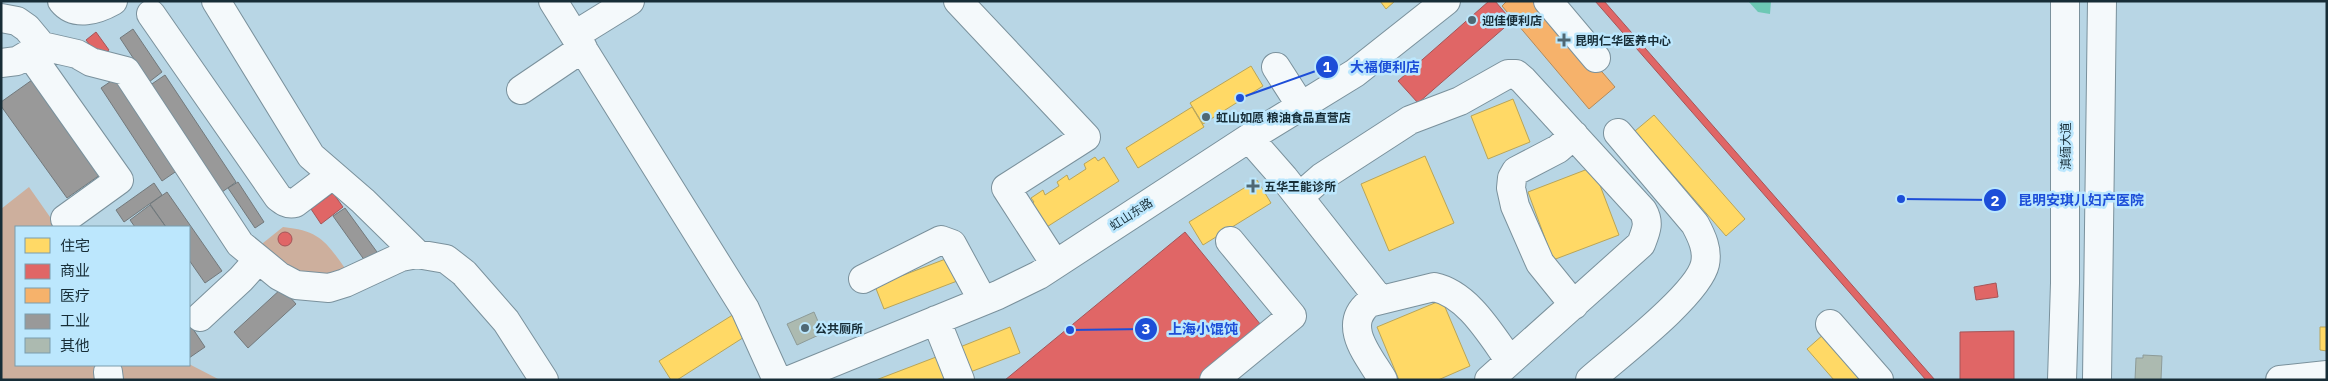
<svg xmlns="http://www.w3.org/2000/svg" width="2328" height="381" font-family="'IBM Plex Sans','Noto Sans SC',sans-serif">
  <rect width="100%" height="100%" fill="#b8d6e5"/>
  <path fill="#cdaf9d" d="M29 187 57 227H16V365L189 364 220 380H1V209Z
    M283 227C321 231 326 242 347 271L311 282 258 247Z"/>
  <path fill="#6dc8b4" d="M1748 1H1771L1770 14 1758 12Z"/>
  <path fill="#ffd966" stroke="#b9a558" d="M1380 1H1395L1386 9Z
    M1251 66 1263 86 1203 124 1190 103Z
    M1513 99 1530 142 1488 159 1471 116Z
    M1192 107 1204 127 1138 168 1126 148Z
    M1654 115 1745 219 1726 236 1635 131Z
    M1425 156 1454 223 1389 251 1361 184Z
    M1095 157 1098 161 1104 157 1119 181 1042 230 1027 207 1034 202 1031 198 1043 190 1045 195 1059 186 1057 182 1067 175 1069 180 1086 169 1084 164Z
    M1593 167 1619 235 1553 260 1528 192Z
    M1257 180 1271 203 1203 245 1189 222Z
    M956 255 965 278 884 309 875 286Z
    M1442 300 1470 366 1438 380H1399L1377 327Z
    M739 311 752 332 677 380H671L659 361Z
    M1010 327 1020 353 965 374 955 349Z
    M2320 327H2327V351L2320 350Z
    M1824 334 1868 380H1834L1807 349Z
    M944 354 950 380H876Z"/>
  <path fill="#e06666" stroke="#a45558" d="M1489 1H1495L1512 21 1418 103 1398 81Z
    M1595 1H1604L1935 380H1926Z
    M96 32 109 50 99 57 86 40Z
    M333 193 343 207 321 224 311 209Z
    M278 239a7 7 0 1 1 14 0a7 7 0 1 1-14 0Z
    M1185 232 1265 330 1205 380H1005Z
    M1996 283 1998 297 1976 300 1974 287Z
    M2014 331V380H1960V332Z"/>
  <path fill="#f6b26b" stroke="#b38a5b" d="M1507 1H1541L1615 87 1589 109 1502 6Z"/>
  <path fill="#999" stroke="#72797c" d="M133 29 162 72 149 82 120 38Z
    M120 75 181 168 162 181 101 88Z
    M165 75 236 182 218 195 146 88Z
    M32 80 100 175 67 198 1 106V102Z
    M238 182 264 222 255 228 228 188Z
    M154 183 162 195 124 222 116 210Z
    M167 192 222 271 205 283 189 260V227H166L150 204Z
    M150 205 166 227H135L130 220Z
    M345 208 377 252 365 261 333 216Z
    M282 288 296 304 248 348 234 332Z
    M189 323 205 347 189 358Z"/>
  <path fill="#acbab0" stroke="#8d9b98" d="M814 312 823 333 797 345 787 324Z
    M2143 355 2162 356 2161 380H2135L2136 358H2143Z"/>
  <g fill="none" stroke-linecap="round" stroke-linejoin="round">
    <defs>
      <path id="minor" d="M62 1C75 17 97 10 113 1
        M216 1 311 156 363 201 417 254
        M553 1 745 309 777 380
        M958 1 1086 137 1006 188 1055 264
        M1548 1 1596 58
        M151 14 278 197C283 201 288 205 295 203L332 175
        M1 18 17 21 27 28 42 46 77 54 91 62 126 71 240 244 279 276 296 285 329 288 345 283 401 257 417 254 446 259 464 273 506 321 544 380
        M575 35 630 1
        M30 54 119 180 65 219
        M1 63 17 61 42 46
        M1276 67 1301 106
        M521 90 583 48
        M1249 138 1284 178 1380 300
        M1299 197 1322 177 1410 120 1460 101 1508 74H1516L1523 80 1643 211C1650 223 1646 231 1641 244L1489 380
        M863 279 941 240 952 244 983 301
        M1574 305 1540 263 1515 206 1511 188 1512 178 1516 171 1558 149 1574 135
        M200 317 241 279 258 260
        M936 320 960 380
        M1830 324 1879 380
        M108 372 109 380
        M790 380 998 295 1039 275 1249 138 1355 73 1446 1
        M1214 380 1292 316 1230 241
        M1383 380C1369 356 1341 326 1369 303L1434 287C1468 294 1491 335 1510 361
        M1590 380C1616 357 1698 295 1705 264 1708 250 1702 237 1695 224L1618 133
        M2280 380 2327 375"/>
      <path id="major" d="M2062 380 2065 283V1
        M2097 380 2102 1"/>
    </defs>
    <use href="#minor" stroke="#7a919c" stroke-width="30"/>
    <use href="#major" stroke="#7a919c" stroke-width="30"/>
    <use href="#minor" stroke="#f4f9fb" stroke-width="28"/>
    <use href="#major" stroke="#f4f9fb" stroke-width="28"/>
  </g>
  <g fill="#4f6874" stroke="#bce7fd" stroke-width="2">
    <circle cx="1472" cy="20" r="5"/>
    <path d="M1561.5 32.5h5v5h5v5h-5v5h-5v-5h-5v-5h5z"/>
    <circle cx="1206" cy="117" r="5"/>
    <path d="M1250.5 178.5h5v5h5v5h-5v5h-5v-5h-5v-5h5z"/>
    <circle cx="805" cy="328" r="5"/>
  </g>
  <g text-anchor="middle" dominant-baseline="central" stroke-width="5" stroke-linejoin="round" paint-order="stroke">
    <g font-size="12" font-weight="bold" fill="#172d37" stroke="#bce7fd" text-anchor="start">
      <text x="1482" y="20">迎佳便利店</text>
      <text x="1575" y="40">昆明仁华医养中心</text>
      <text x="1216" y="117">虹山如愿 粮油食品直营店</text>
      <text x="1264" y="186">五华王能诊所</text>
      <text x="815" y="328">公共厕所</text>
    </g>
    <g font-size="12" fill="#172d37" stroke="#bce7fd">
      <text transform="translate(2065 146) rotate(-90)">滇缅大道</text>
      <text transform="translate(1131 214) rotate(-33)">虹山东路</text>
    </g>
  </g>
  <path fill="none" stroke="#1d4ed8" stroke-width="2" d="M1240 98L1327 67M1901 199L1995 200M1070 330L1146 329"/>
  <g fill="#1d4ed8" stroke="#bce7fd" stroke-width="2">
    <circle cx="1240" cy="98" r="5"/>
    <circle cx="1901" cy="199" r="5"/>
    <circle cx="1070" cy="330" r="5"/>
    <circle cx="1327" cy="67" r="12"/>
    <circle cx="1995" cy="200" r="12"/>
    <circle cx="1146" cy="329" r="12"/>
  </g>
  <g font-size="15" text-anchor="middle" font-weight="bold" fill="#fff">
    <text x="1327" y="72">1</text>
    <text x="1995" y="206">2</text>
    <text x="1146" y="334">3</text>
  </g>
  <g font-size="14" text-anchor="middle" font-weight="bold" fill="#1d4ed8" stroke="#bce7fd" stroke-width="5" stroke-linejoin="round" paint-order="stroke">
    <text x="1385" y="72">大福便利店</text>
    <text x="2081" y="205">昆明安琪儿妇产医院</text>
    <text x="1203" y="334">上海小馄饨</text>
  </g>
  <rect width="2328" height="381" fill="none" stroke="#172d37" stroke-width="5"/>
  <rect x="15" y="226" width="175" height="140" fill="#bce7fd" stroke="#7a9dae"/>
  <rect x="25" y="238" width="25" height="15" fill="#ffd966" stroke="#7a9dae"/>
  <text x="60" y="251" font-size="15" fill="#172d37">住宅</text>
  <rect x="25" y="264" width="25" height="15" fill="#e06666" stroke="#7a9dae"/>
  <text x="60" y="276" font-size="15" fill="#172d37">商业</text>
  <rect x="25" y="288" width="25" height="15" fill="#f6b26b" stroke="#7a9dae"/>
  <text x="60" y="301" font-size="15" fill="#172d37">医疗</text>
  <rect x="25" y="314" width="25" height="15" fill="#999999" stroke="#7a9dae"/>
  <text x="60" y="326" font-size="15" fill="#172d37">工业</text>
  <rect x="25" y="338" width="25" height="15" fill="#acbab0" stroke="#7a9dae"/>
  <text x="60" y="351" font-size="15" fill="#172d37">其他</text>
</svg>
